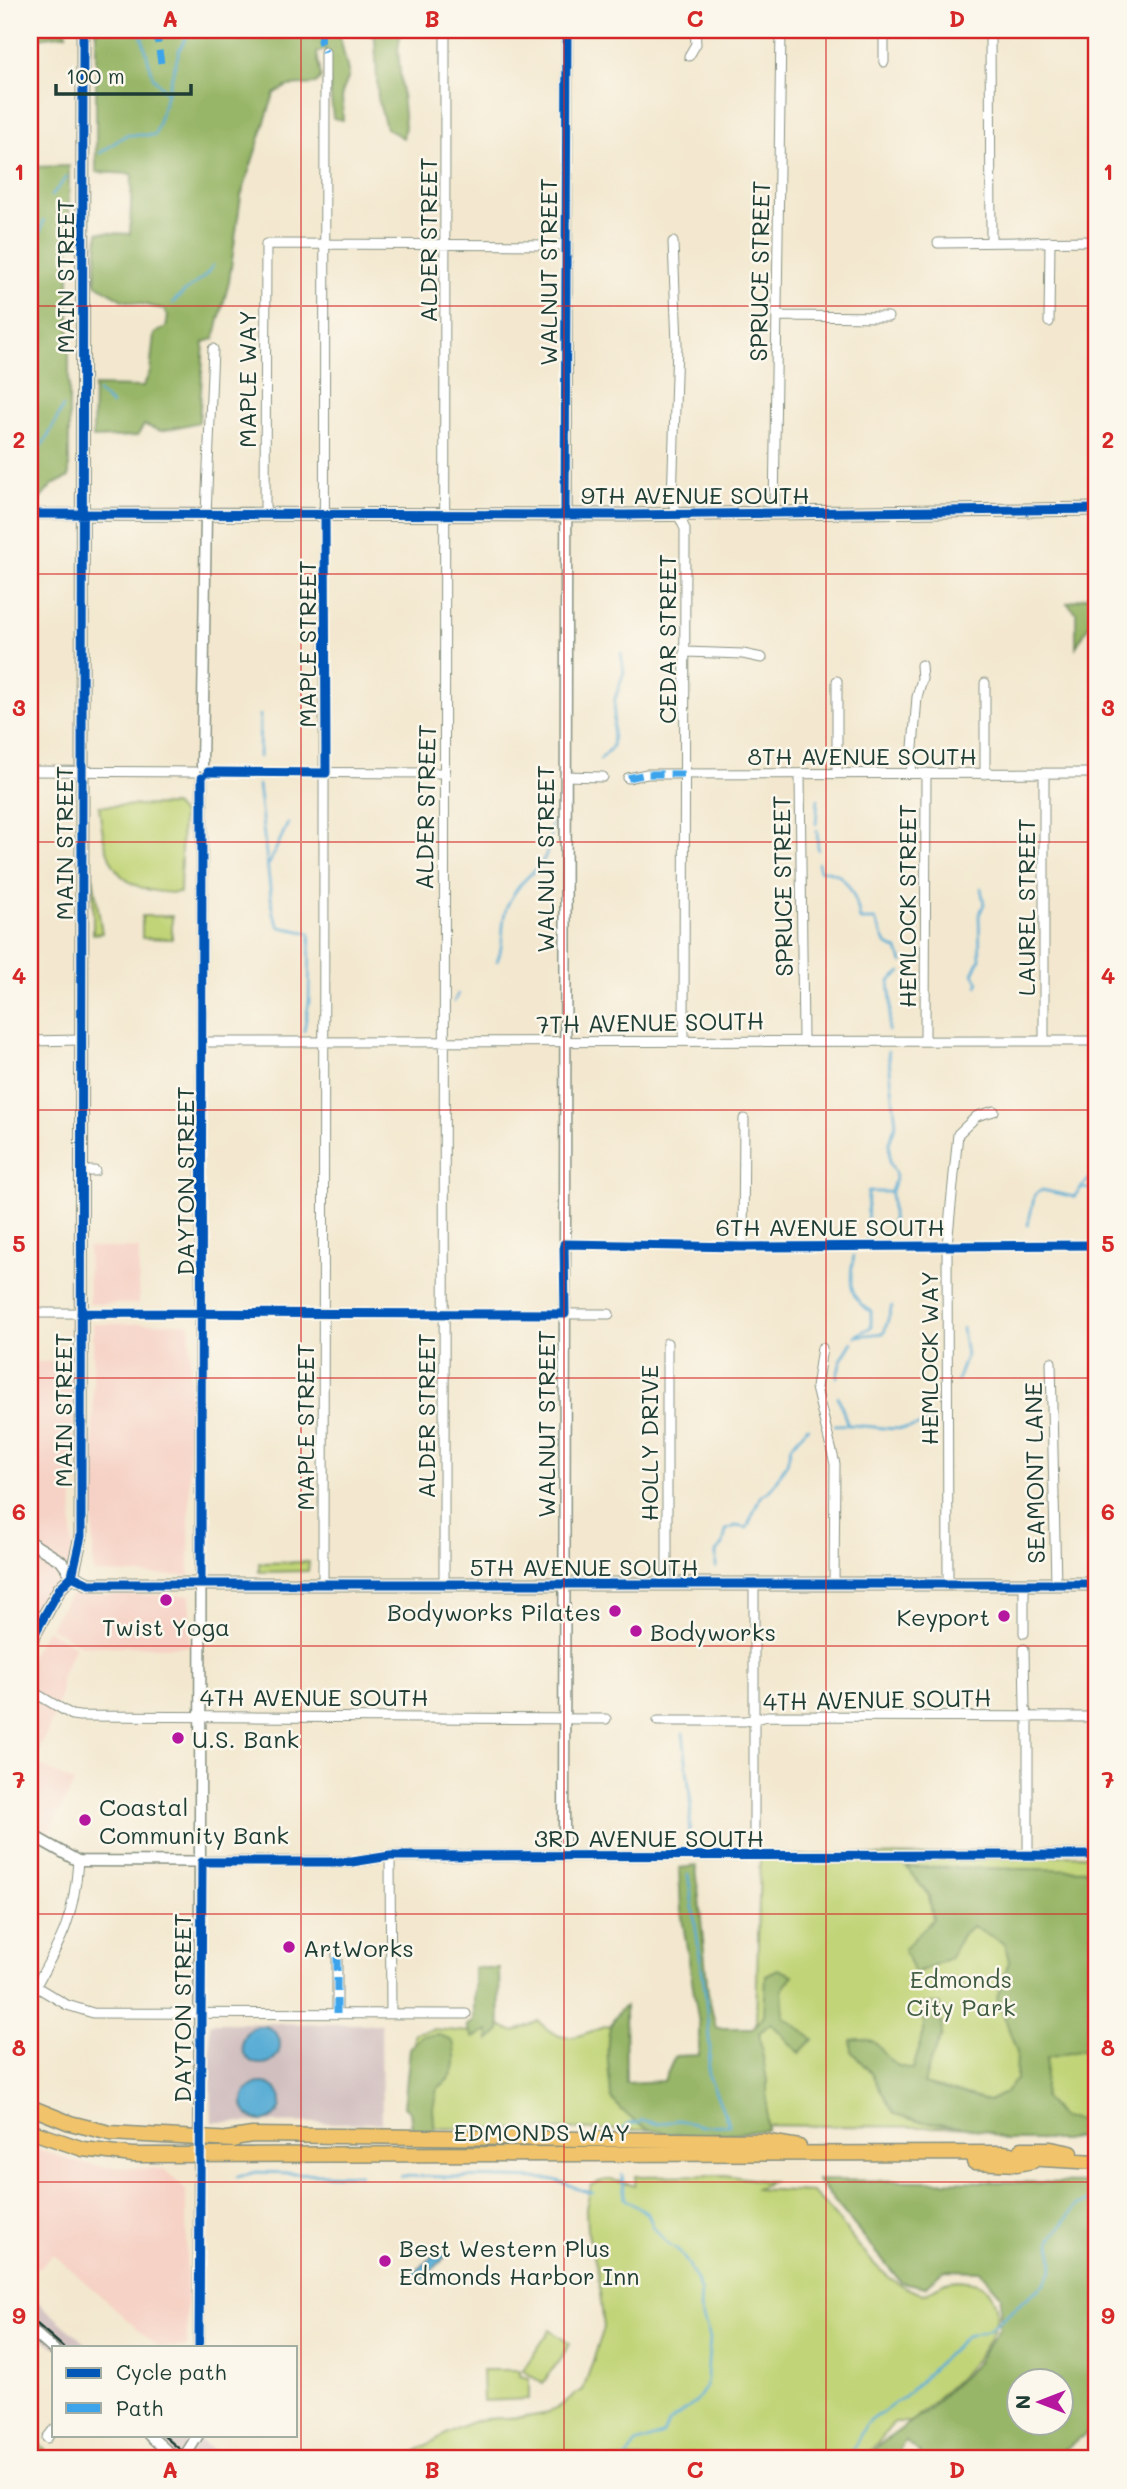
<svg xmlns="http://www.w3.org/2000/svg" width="1127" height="2489" font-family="Mali,sans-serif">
  <rect width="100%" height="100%" fill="#fbf7ec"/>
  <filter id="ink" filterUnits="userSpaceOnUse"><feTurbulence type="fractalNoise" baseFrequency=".0143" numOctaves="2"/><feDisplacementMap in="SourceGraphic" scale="14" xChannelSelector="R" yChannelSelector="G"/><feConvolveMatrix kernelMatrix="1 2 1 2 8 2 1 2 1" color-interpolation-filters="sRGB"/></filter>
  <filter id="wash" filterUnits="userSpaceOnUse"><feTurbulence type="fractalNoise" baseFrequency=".00686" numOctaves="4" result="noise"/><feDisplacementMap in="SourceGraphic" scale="28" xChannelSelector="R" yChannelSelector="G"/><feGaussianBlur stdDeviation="1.57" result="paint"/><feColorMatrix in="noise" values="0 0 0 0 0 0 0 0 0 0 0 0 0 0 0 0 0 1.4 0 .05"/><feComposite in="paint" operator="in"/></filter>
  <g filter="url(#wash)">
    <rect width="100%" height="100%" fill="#f3e8cf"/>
    <path fill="#f6d1c5" d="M88 1248H139V1304H89Z
      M190 1323 189 1576 93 1573V1324Z
      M74 1361 72 1562 30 1634V1362Z
      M70 1595H190V1647L82 1646 50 1627Z
      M47 1629 75 1646 61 1678V1693L54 1716 34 1762 74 1783 48 1835 30 1825V1656Z
      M30 2146 73 2161 105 2167 164 2169 186 2190 187 2347H158L53 2254 39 2269 30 2261Z"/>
    <path fill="#d1bfbf" d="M210 2023 381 2024 382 2123 212 2122Z
      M30 2295 89 2347H54L30 2328Z
      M140 2435H193L225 2459H165Z"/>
    <path fill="#c1d477" stroke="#708856" stroke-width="2" d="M174 805 182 814 180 893C115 893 105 863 99 806Z
      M93 877 102 933 93 934Z
      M142 916H172V939L142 938Z
      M309 1562 308 1571 259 1572V1563Z
      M1097 1855V2129L738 2125 756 2026 760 1856Z
      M538 2021C565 2048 576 2035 608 2026L619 2035 620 2089 740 2131 413 2128 414 2033 434 2029 471 2032 494 2024 515 2032Z
      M725 2175 771 2182 754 2189 812 2192C852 2226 869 2280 923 2294 931 2291 939 2284 947 2282 957 2278 981 2281 988 2290 1024 2334 939 2393 911 2422H894L865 2459H403C424 2447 460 2423 484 2419 504 2417 523 2419 543 2414 565 2408 567 2397 583 2390L604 2328 597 2268 587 2230 586 2208 591 2186C607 2175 619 2182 635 2186L636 2176Z
      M550 2330 570 2344 543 2384 523 2370Z
      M482 2370H520V2376L529 2378V2399L483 2401Z
      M30 2440 31 2444 35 2440 45 2449 40 2456 43 2459H30Z"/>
    <path fill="#98b668" stroke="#5c7a4e" stroke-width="2" fill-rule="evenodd" d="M30 30H66L67 34 31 39 30 53Z
      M96 30H349L339 32 349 76 342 93 343 120 333 118 326 48 317 53 321 78 316 84 288 86 274 94 241 196 229 282 214 339 204 342 199 422 161 431 144 425 137 436 93 438 94 386 143 387 150 372 154 334 166 327 168 316 164 309 122 300 95 283 98 232 130 234 132 174 96 172Z
      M364 30H401L398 50 405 126 403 138 386 128 378 99 375 38Z
      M69 166V477L52 485 37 503H30V167Z
      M1097 593V622H1091L1076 647V612L1067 603Z
      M696 1866 708 1993 716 2028H753L764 2015 766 1975 778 1969 793 1975 782 1990 784 2017 813 2039 799 2053 771 2023 759 2033 767 2081V2130C733 2133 669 2142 640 2125 628 2118 620 2108 611 2098 610 2068 598 2026 625 2006L626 2083 664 2081 675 2056 699 2055V2024L681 1911 679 1868Z
      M906 1867 1097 1870V2047L1047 2058 1044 2098 1061 2117 1097 2122V2135L1062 2140H1005L987 2131 917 2121 894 2114 871 2073 852 2052 851 2040C882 2034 877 2053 897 2065 901 2067 909 2068 913 2069L924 2032 923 2004H941L942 2036 931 2059 924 2084 989 2101 1005 2093 1016 2079 1017 2052 997 1997 1009 1962 1005 1944 973 1926 962 1935 950 1958 914 1974 904 1949 933 1919 929 1896Z
      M474 1968H499L500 2031 489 2040 488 2031 473 2038 467 2026 474 2021Z
      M439 2034 453 2042C458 2065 456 2075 437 2089L433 2108 435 2135 387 2137 380 2127 412 2129 410 2112 404 2107 410 2048 422 2036Z
      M817 2180 1097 2183V2426L1050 2459H919L921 2453 905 2441 894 2459H869L879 2445 925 2412 974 2366 999 2329 1001 2295 980 2271 943 2270 925 2287 901 2282ZM1018 2380H1060V2422H1018Z"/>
    <path fill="#5aadd5" stroke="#3c7584" stroke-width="2" d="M242 2045a19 19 0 1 1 38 0a19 19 0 1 1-38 0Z
      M243 2102a19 19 0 1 1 38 0a19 19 0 1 1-38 0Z
      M439 2249 444 2252 445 2257 420 2282 410 2273 417 2271Z"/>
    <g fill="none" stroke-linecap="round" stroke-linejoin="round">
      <path stroke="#5aadd5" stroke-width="2.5" d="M140 30 153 77 167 93
        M100 153 126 135H155L180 48 191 30
        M51 196 67 177
        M30 266 44 220
        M173 303C185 287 204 283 213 265
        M98 392 112 405
        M30 458 46 440 63 407
        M259 757 260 715
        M845 759 852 749
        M600 760 612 747 615 699 624 672 621 653
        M258 785 273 914 280 927 310 933 309 1001 304 1031
        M816 824 818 799
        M817 830 818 850
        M818 863 820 871C845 868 857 897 860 920H875L887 945 898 950 902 962
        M269 864 288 823
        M497 961C506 944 499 920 509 902 530 862 550 877 551 822
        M977 986 979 982 973 974 980 959 979 915 984 904 981 888
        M454 1002 458 994
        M888 1031 891 1002 889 982 901 972
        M888 1051 896 1124 889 1143 890 1163 896 1175 891 1192 893 1233
        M1082 1187 1091 1177 1094 1152 1097 1151
        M1028 1225 1035 1194 1042 1190 1074 1197 1081 1188 1097 1190
        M867 1239 868 1192H891
        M854 1256C849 1278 848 1300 871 1311V1327L855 1336
        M856 1336 884 1333 892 1306
        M837 1377 841 1360 852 1342
        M957 1381 966 1356 962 1328
        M838 1396 847 1423
        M835 1425C872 1422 898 1439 935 1419
        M716 1567V1552L723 1545 726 1530 736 1526 747 1528 760 1497 771 1489 787 1463 791 1446 808 1427
        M683 1733 691 1804 689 1835
        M623 2130 628 2124 639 2123 642 2120 659 2124 678 2120 702 2126 729 2125 708 2074 710 2050 705 1991 688 1874
        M622 2175 625 2199 648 2214 654 2228 666 2242 678 2250 689 2265 701 2292 700 2309 710 2338 706 2387 695 2403 668 2423 663 2434 636 2444 625 2459
        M401 2176 549 2179C566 2181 577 2191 593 2193
        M237 2177 256 2172 360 2175
        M848 2459 866 2424 905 2396 966 2336 988 2330 1044 2284 1053 2268 1051 2240 1077 2205 1097 2199"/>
    </g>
  </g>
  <g filter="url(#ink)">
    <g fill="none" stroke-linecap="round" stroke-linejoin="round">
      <defs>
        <path id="minor" d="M990 30 991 241
          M689 56 696 44 695 30
          M884 62V30
          M1097 121V126
          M673 242 677 344 672 501 685 529 684 1040
          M938 243 1097 241
          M778 316 888 317
          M1049 322 1050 241
          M774 513 781 30
          M206 514 213 349
          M265 514 266 244 566 245
          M686 652 743 654 762 658
          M837 681V774
          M985 683V774
          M30 771 195 772
          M208 772 445 773
          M911 773 917 697 922 679 921 665
          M800 774 803 1039
          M1044 774V1041
          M565 776 603 777
          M628 778 647 774 1097 773
          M925 1040 926 773
          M30 1041 80 1040
          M204 1042 1097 1041
          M82 1171H95
          M564 1244 743 1247 1097 1245
          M743 1247 744 1119
          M30 1313 609 1314
          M822 1348 816 1388 835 1464 834 1585
          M1051 1362 1056 1584
          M323 1584 325 52
          M948 1584 947 1245 958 1134 977 1116 994 1111
          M444 1585 445 30
          M667 1585V1343
          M754 1585V1855
          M1024 1585V1633
          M1024 1649 1025 1708 1028 1717V1855
          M30 1690 72 1715 79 1716 606 1719
          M658 1721H745L768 1716 1097 1717
          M390 1856 391 2014
          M30 1983 67 2005 93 2013 466 2014
          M30 1996C59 1944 74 1923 78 1861
          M337 2013V1952
          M47 2438 54 2429"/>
        <path id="tertiary" d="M30 514H84
          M202 766 206 514
          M30 1542 61 1561 72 1576
          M30 1834 78 1861 352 1862 390 1856 1097 1855
          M564 1856 567 30
          M30 2329 54 2350
          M199 2347 202 778
          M149 2435 176 2459
          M183 2459 198 2435"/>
        <path id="secondary" d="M84 514 625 515 1097 509
          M72 1576 89 1584H1097
          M30 1642 60 1588 72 1576 81 1536 83 30"/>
        <path id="primary" d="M30 2107 70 2123 110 2133 234 2140
          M30 2131 83 2149 133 2155 1003 2153 1042 2159 1097 2162
          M227 2139 252 2135 763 2141 799 2147
          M1022 2149H1051L1071 2153
          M974 2162 1017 2164 1033 2161"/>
      </defs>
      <use href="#minor" stroke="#899282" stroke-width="11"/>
      <use href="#tertiary" stroke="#899282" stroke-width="13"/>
      <use href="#secondary" stroke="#899282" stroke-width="15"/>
      <use href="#primary" stroke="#899282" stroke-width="17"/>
      <use href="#minor" stroke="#fff" stroke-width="9"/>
      <use href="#tertiary" stroke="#fff" stroke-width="10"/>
      <use href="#secondary" stroke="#f9e7c3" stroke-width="12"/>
      <use href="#primary" stroke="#f1c36a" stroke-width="14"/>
      <path stroke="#1f3d34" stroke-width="2.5" d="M30 2318 63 2347
        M163 2435 191 2459"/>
      <path stroke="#3da4eb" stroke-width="7" stroke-dasharray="14 7" stroke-linecap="butt" d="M156 30 161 63
        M322 30 320 41 325 52
        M628 778 647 774H685
        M337 2013V1952"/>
      <defs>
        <path id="cycleway" d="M30 514 625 515 1097 509
          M565 515 567 30
          M208 772 326 773 325 515
          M81 1313 565 1314 564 1244 743 1247 1097 1245
          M72 1576 89 1584H1097
          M201 1584 202 778
          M30 1642 60 1588 72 1576 81 1536 83 30
          M199 2347 202 1862H352L390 1856 1097 1855"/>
      </defs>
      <use href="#cycleway" stroke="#fbf7ec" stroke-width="13"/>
      <use href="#cycleway" stroke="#0057b8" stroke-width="9"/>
    </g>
  </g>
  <path fill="none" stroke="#d62828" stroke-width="2" stroke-opacity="0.55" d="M301 30V2459M564 30V2459M826 30V2459M30 306H1097M30 574H1097M30 842H1097M30 1110H1097M30 1378H1097M30 1646H1097M30 1914H1097M30 2182H1097"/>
  <g fill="#b5179e" stroke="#fbf7ec" stroke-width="2.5">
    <circle cx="166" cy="1600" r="7"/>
    <circle cx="615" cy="1611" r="7"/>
    <circle cx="1004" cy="1616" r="7"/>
    <circle cx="636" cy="1631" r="7"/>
    <circle cx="178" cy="1738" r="7"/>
    <circle cx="85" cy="1820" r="7"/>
    <circle cx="289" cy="1947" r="7"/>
    <circle cx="385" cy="2261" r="7"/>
  </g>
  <g text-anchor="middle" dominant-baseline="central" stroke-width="5" stroke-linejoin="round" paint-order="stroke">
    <g font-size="24" fill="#1f3d34" stroke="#fbf7ec">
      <text transform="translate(427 240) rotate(-90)">ALDER STREET</text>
      <text transform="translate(759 271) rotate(-89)">SPRUCE STREET</text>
      <text transform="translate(547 272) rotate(-90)">WALNUT STREET</text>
      <text transform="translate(64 276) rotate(-90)">MAIN STREET</text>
      <text transform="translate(246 379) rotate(-90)">MAPLE WAY</text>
      <text x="695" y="494">9TH AVENUE SOUTH</text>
      <text transform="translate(666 639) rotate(-90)">CEDAR STREET</text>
      <text transform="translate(306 644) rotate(-90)">MAPLE STREET</text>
      <text x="862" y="755">8TH AVENUE SOUTH</text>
      <text transform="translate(425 807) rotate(-89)">ALDER STREET</text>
      <text transform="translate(63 843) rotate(-90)">MAIN STREET</text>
      <text transform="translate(544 859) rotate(-90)">WALNUT STREET</text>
      <text transform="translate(782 886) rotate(-91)">SPRUCE STREET</text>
      <text transform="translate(906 906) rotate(-90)">HEMLOCK STREET</text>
      <text transform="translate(1025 907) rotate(-90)">LAUREL STREET</text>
      <text transform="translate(650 1022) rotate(-1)">7TH AVENUE SOUTH</text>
      <text transform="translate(184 1181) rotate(-90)">DAYTON STREET</text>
      <text x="830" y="1226">6TH AVENUE SOUTH</text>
      <text transform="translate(928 1358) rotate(-90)">HEMLOCK WAY</text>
      <text transform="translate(62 1410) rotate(-90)">MAIN STREET</text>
      <text transform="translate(425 1416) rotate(-90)">ALDER STREET</text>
      <text transform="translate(545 1424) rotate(-90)">WALNUT STREET</text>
      <text transform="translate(304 1427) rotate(-90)">MAPLE STREET</text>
      <text transform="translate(648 1443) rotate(-90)">HOLLY DRIVE</text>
      <text transform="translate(1034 1473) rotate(-91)">SEAMONT LANE</text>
      <text x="584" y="1566">5TH AVENUE SOUTH</text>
      <text x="314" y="1696">4TH AVENUE SOUTH</text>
      <text transform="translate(877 1699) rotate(-1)">4TH AVENUE SOUTH</text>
      <text x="649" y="1837">3RD AVENUE SOUTH</text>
      <text transform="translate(181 2008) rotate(-90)">DAYTON STREET</text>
      <text x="542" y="2131">EDMONDS WAY</text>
    </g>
    <g font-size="24" fill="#1f3d34" stroke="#fbf7ec" text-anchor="start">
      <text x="601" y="1611" text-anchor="end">Bodyworks Pilates</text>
      <text x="990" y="1616" text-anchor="end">Keyport</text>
      <text x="166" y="1626" text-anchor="middle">Twist Yoga</text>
      <text x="650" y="1631">Bodyworks</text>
      <text x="192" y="1738">U.S. Bank</text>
      <text x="99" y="1806">Coastal<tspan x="99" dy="28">Community Bank</tspan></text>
      <text x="303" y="1947">ArtWorks</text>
      <text x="399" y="2247">Best Western Plus<tspan x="399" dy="28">Edmonds Harbor Inn</tspan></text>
    </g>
    <g font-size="24" fill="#3f5b41" stroke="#fbf7ec">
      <text x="961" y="1978">Edmonds<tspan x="961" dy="28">City Park</tspan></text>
    </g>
  </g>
  <rect width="1127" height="2489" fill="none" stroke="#fbf7ec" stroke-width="77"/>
  <rect x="52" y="2346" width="245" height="91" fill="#fbf7ec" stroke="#a3ada2" stroke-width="2"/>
  <rect x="66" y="2368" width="35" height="10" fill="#0057b8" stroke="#a3ada2" stroke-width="2"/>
  <text x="116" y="2380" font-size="21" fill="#1f3d34">Cycle path</text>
  <rect x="66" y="2403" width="35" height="10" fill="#3da4eb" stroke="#a3ada2" stroke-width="2"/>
  <text x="116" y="2416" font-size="21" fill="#1f3d34">Path</text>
  <g transform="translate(1040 2402) rotate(270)"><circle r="33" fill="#fbf7ec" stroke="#a3ada2" stroke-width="2"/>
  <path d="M0-5L12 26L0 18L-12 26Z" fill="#b5179e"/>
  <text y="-10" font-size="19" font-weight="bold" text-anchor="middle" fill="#1f3d34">N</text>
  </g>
  <path d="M56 84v10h135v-10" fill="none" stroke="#1f3d34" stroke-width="3.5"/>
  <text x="66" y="84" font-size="21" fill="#1f3d34" stroke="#fbf7ec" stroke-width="5" paint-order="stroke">100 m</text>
  <rect x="38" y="38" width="1050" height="2412" fill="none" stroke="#d62828" stroke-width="2.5"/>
  <g font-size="23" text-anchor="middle" font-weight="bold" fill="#d62828">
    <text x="170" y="27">A</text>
    <text x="432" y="27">B</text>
    <text x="695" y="27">C</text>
    <text x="957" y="27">D</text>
    <text x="19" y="180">1</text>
    <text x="1108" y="180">1</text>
    <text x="19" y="448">2</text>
    <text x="1108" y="448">2</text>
    <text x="19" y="716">3</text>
    <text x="1108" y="716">3</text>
    <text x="19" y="984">4</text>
    <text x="1108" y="984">4</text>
    <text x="19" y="1252">5</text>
    <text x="1108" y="1252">5</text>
    <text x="19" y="1520">6</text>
    <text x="1108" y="1520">6</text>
    <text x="19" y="1788">7</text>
    <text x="1108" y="1788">7</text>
    <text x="19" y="2056">8</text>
    <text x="1108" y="2056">8</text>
    <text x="19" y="2324">9</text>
    <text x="1108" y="2324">9</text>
    <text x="170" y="2478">A</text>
    <text x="432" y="2478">B</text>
    <text x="695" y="2478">C</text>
    <text x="957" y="2478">D</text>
  </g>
</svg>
